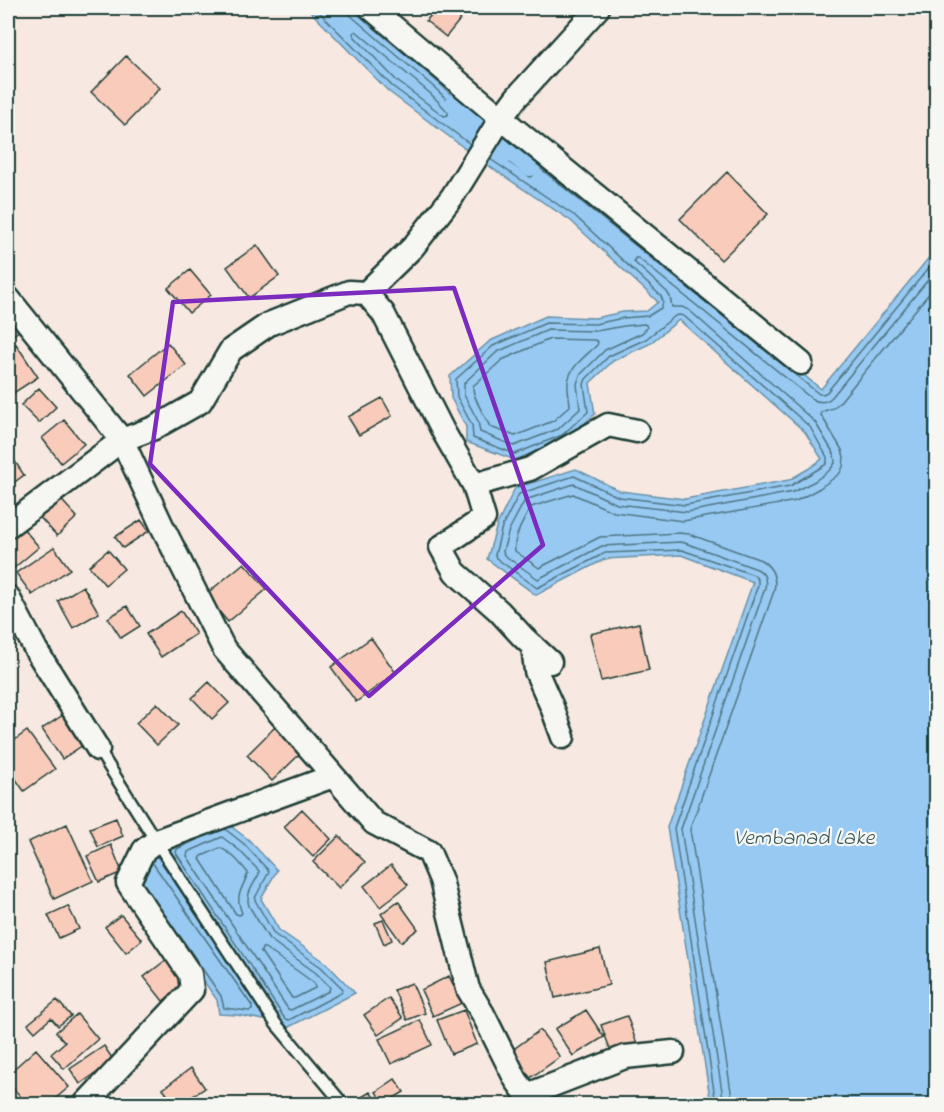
<svg xmlns="http://www.w3.org/2000/svg" width="944" height="1112" font-family="'Indie Flower',sans-serif">
  <rect width="100%" height="100%" fill="#f7e9e2"/>
  <filter id="ink" filterUnits="userSpaceOnUse"><feTurbulence type="fractalNoise" baseFrequency=".0167" numOctaves="2"/><feDisplacementMap in="SourceGraphic" scale="12" xChannelSelector="R" yChannelSelector="G"/><feConvolveMatrix kernelMatrix="1 2 1 2 8 2 1 2 1" color-interpolation-filters="sRGB"/></filter>
  <g filter="url(#ink)">
    <path fill="#97c9f3" stroke="#6791a7" stroke-width="1.5" d="M307 8H350L440 84 504 147 513 139 821 389 936 249V1104H711L667 827 753 582 681 555 605 559 536 595 487 559 497 525 515 488 576 469 620 491 685 499 789 480 808 469 822 459 805 432 679 320 649 344 613 361 590 383 595 414 565 441 539 450 515 460 466 442V427L451 398 450 376 490 341 546 316 595 318 623 312 647 311 658 302 571 221 483 162 388 91Z
      M224 821 249 840 277 870 261 899 279 930 325 962 355 993 285 1029 166 847Z
      M154 852 269 1021 237 1015 219 1014 217 1000 136 885Z"/>
    <g fill="none" stroke-linecap="round" stroke-linejoin="round">
      <path stroke="#4f7580" stroke-width="1.5" d="M315 8 392 86 470 144
        M347 8 349 14 436 89 478 130
        M356 31 431 94 448 112V115L444 116 397 81 354 36 353 33Z
        M497 149 500 152 505 153 512 148H515L819 394H823L827 392 936 259
        M513 158H516L533 172V176L530 177 510 163V160Z
        M490 159 575 216 661 296 663 302 661 308 648 316 623 318 595 324 546 323 493 346 456 379 457 397 472 425 473 438 515 454 562 435 588 412 584 384 586 379 609 356 646 339 675 316 679 315 684 316 810 427 827 457V462L825 465 790 486 685 505 619 497 574 476 519 494 502 527 495 555 496 558 537 588 605 553 682 550 754 575 758 580V585L674 828 716 1104
        M644 324 646 325 647 328 642 333 605 350 580 375 577 384 580 409 558 429 514 446 480 432 478 421 464 395V383L497 352 548 330 596 331 624 326Z
        M550 339 595 340 598 342 597 345C587 355 569 367 568 383 567 391 570 399 570 406L553 421 515 436 490 427C485 416 472 397 473 386L502 360Z
        M222 837 239 850 259 871V874C254 884 245 894 249 906L269 939 316 973 330 987 329 991 291 1010 288 1009 187 856 188 852Z
        M200 838 177 849 176 853 285 1019 289 1020 341 993 343 989 321 967 274 934 255 900 256 896 269 872 268 870 244 844 225 829
        M220 848C231 852 240 863 248 873 243 889 234 894 242 913L240 915 236 914 200 859 202 856Z
        M152 862 252 1006V1010L249 1011 224 1008 221 996 180 936
        M262 948H265L310 980 315 984V988L295 998H292L261 952Z
        M724 1104 681 829 765 588C767 579 765 573 757 569L685 543 680 542 602 546 538 579 504 555 503 551 509 530 525 500 574 484 617 504 687 512 793 492 815 481 830 470 835 463 834 454 815 422 689 310 682 307H672L670 297 667 292 634 262 635 258H638L812 399C819 403 826 403 832 397L936 270
        M733 1104 690 829 774 591C777 577 772 567 761 560L689 534 679 533 600 537 539 568 515 551C513 537 524 520 531 507L573 494 614 512 683 521 796 501 820 488 834 478 840 473 843 467 844 457 842 450 821 415V412L833 408 839 403 936 285"/>
      <path stroke="#97c9f3" stroke-width="22" d="M456 104 530 165"/>
    </g>
    <path fill="#f9cbbb" stroke="#1f3d34" stroke-width="1.5" d="M437 8H463L467 11 446 37 426 21Z
      M126 56 160 88 125 125 91 92Z
      M727 172 768 214 721 260 680 219Z
      M257 245 279 276 249 298 227 267Z
      M190 270 211 295 189 313 168 288Z
      M8 312 24 327 8 339Z
      M168 343 186 365 147 396 130 374Z
      M16 344 38 377 12 394 8 387V349Z
      M39 388 56 407 39 423 21 405Z
      M382 398 392 416 359 435 348 417Z
      M64 420 84 444 61 463 42 438Z
      M8 451 24 475 8 487Z
      M54 492 77 517 57 536 34 511Z
      M141 520 149 531 123 548 115 537Z
      M22 527 39 547 14 568 8 560V538Z
      M54 547 70 569 32 595 16 573Z
      M108 550 124 569 105 585 89 566Z
      M244 563 267 589 228 622 205 595Z
      M83 586 99 613 73 628 58 601Z
      M127 606 140 626 121 638 108 618Z
      M181 611 196 634 161 657 146 634Z
      M639 623 649 670 601 681 590 634Z
      M371 638 396 673 356 702 331 667Z
      M209 682 229 703 212 719 192 698Z
      M157 703 178 725 157 745 136 723Z
      M66 713 86 743 62 759 42 729Z
      M275 727 301 753 272 781 247 755Z
      M27 731 55 769 24 791 8 768V745Z
      M302 809 331 839 313 857 284 827Z
      M116 818 123 836 98 847 90 828Z
      M67 824 93 881 54 899 28 842Z
      M339 836 365 862 339 888 313 862Z
      M111 845 122 872 99 882 87 856Z
      M391 865 408 885 380 907 364 886Z
      M398 901 418 929 401 942 381 914Z
      M68 906 79 929 59 938 48 915Z
      M121 915 142 940 126 953 105 927Z
      M383 920 392 940 384 944 375 923Z
      M600 949 609 985 555 998 547 962Z
      M166 960 185 984 163 1001 144 977Z
      M449 976 462 1003 433 1016 421 990Z
      M412 983 425 1013 407 1020 394 990Z
      M389 998 403 1018 378 1035 364 1015Z
      M57 1000 71 1016 58 1026 51 1018 35 1032 28 1024Z
      M464 1010 477 1044 451 1054 437 1020Z
      M586 1010 604 1037 573 1056 555 1029Z
      M77 1014 98 1039 64 1069 51 1054 65 1042 56 1032Z
      M627 1016 637 1044 612 1054 601 1025Z
      M420 1020 432 1045 391 1064 379 1039Z
      M540 1030 560 1057 530 1078 511 1051Z
      M104 1046 114 1061 80 1084 70 1069Z
      M36 1049 69 1087 49 1104H27L8 1082V1074Z
      M191 1068 205 1088 181 1104H174L163 1089Z
      M395 1079 404 1092 384 1104 376 1092Z
      M370 1092 379 1104H350Z"/>
    <g fill="none" stroke-linecap="round" stroke-linejoin="round">
      <defs>
        <path id="lane" d="M98 749 156 841 276 1024 343 1104"/>
        <path id="street" d="M371 8 501 118 801 363
          M366 293 413 247 452 197 501 118 516 98 598 8
          M8 298 122 440 163 528 224 649 374 823 429 852 441 880 468 989 483 1014 516 1080 527 1095 625 1057 673 1052
          M474 485 530 469 608 425 637 431
          M8 526 122 440 154 428 200 402 231 350 269 324 349 292 366 293 383 313 443 431 474 485 484 518 441 547 455 572 499 611 523 637 550 662
          M8 597 36 650 98 749
          M533 646 536 671 552 707 563 737
          M85 1104 192 990 190 974 128 883 144 850 156 841 333 776"/>
      </defs>
      <use href="#lane" stroke="#1f3d34" stroke-width="15"/>
      <use href="#street" stroke="#1f3d34" stroke-width="27"/>
      <use href="#lane" stroke="#f6f6f2" stroke-width="10"/>
      <use href="#street" stroke="#f6f6f2" stroke-width="22"/>
    </g>
  </g>
  <path fill="none" stroke="#7b2cbf" stroke-width="4.5" stroke-linejoin="round" d="M454 288 543 545 369 696 150 464 173 302Z"/>
  <g text-anchor="middle" dominant-baseline="central" stroke-width="4.5" stroke-linejoin="round" paint-order="stroke">
    <g font-size="22" font-style="italic" fill="#37595a" stroke="#f6f6f2">
      <text x="804" y="839">Vembanad Lake</text>
    </g>
  </g>
  <rect width="944" height="1112" fill="none" stroke="#f6f6f2" stroke-width="30"/>
  <rect x="15" y="15" width="914" height="1082" fill="none" stroke="#1f3d34" stroke-width="2" filter="url(#ink)"/>
</svg>
